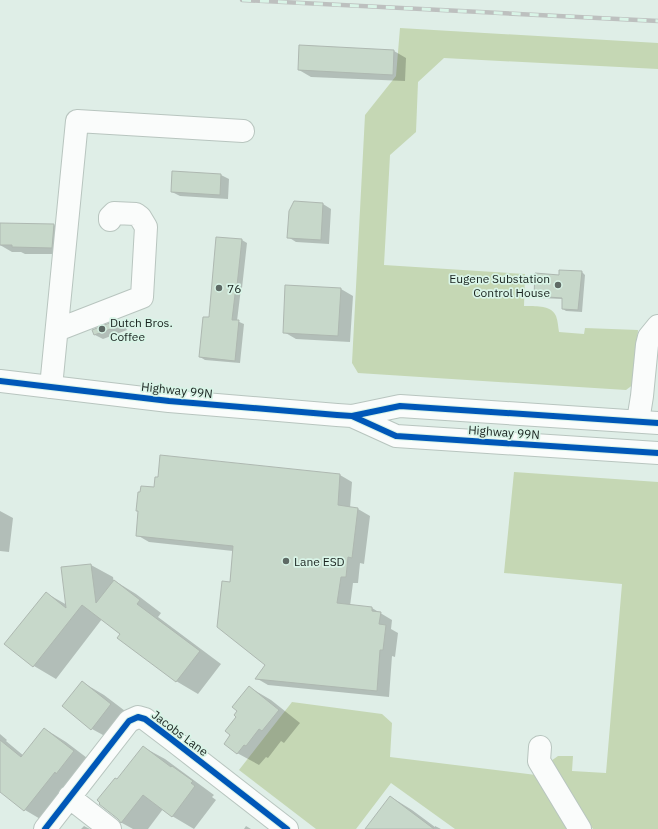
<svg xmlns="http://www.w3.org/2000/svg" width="658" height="829" font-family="'IBM Plex Sans',sans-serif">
  <rect width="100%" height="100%" fill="#dfeee7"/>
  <path fill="#c5d7b4" d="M400 28 658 43V69L444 58 418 82 416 132 390 155 384 265 525 274 524 306C534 306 552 305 556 316 558 321 558 327 559 332L584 334 585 328 638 330 634 384 626 390 358 373 352 363 365 115 396 76Z
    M514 472 658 482V829H593L563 786 551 761 558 756H573L572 771 606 773 622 584 504 573Z
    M292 702 382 714 392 723 390 757 536 775 567 829H455L391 783 356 829H316L239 770Z"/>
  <path fill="#0003" d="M300 46 394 51 406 58 405 81 311 77 299 70Z
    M221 175 229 179 228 199 180 196 172 192Z
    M295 202 323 204 331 209 329 244 296 242 288 237Z
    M0 224 54 225 66 232 64 254H25L21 252H12L0 245Z
    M217 238 242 240 247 243 242 288H241L237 321 244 324 240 363 205 360 200 357 210 319Z
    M582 272 585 275 582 312 566 311 563 309V299L539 298 535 296 560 276Z
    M286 286 341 289 353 296 350 342 296 339 284 332Z
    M117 321 125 326 127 330 103 339 95 335Z
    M340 475 352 482 350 508 358 509 370 516 364 564 360 563 358 583H353L350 606 372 608 392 620 391 629 398 633 395 657 392 656 389 697 268 685 256 678 266 665 230 583 233 551 149 542 137 535 139 512 137 511 155 488Z
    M0 511 13 518 9 552 0 551Z
    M91 565 113 577 114 583 115 581 136 594 161 613 158 617 221 664 198 694 176 681 102 619 56 679 34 666 5 644 46 593 67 605 63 568Z
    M82 682 104 695 133 717 114 741 92 729 63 706Z
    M249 687 271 700 300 723 284 743 281 741 268 758 266 757 259 765 237 753 232 735 237 717Z
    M45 729 66 742 95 764 47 823 25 810 0 790V734L7 740 6 741 24 756Z
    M143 747 165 759 214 795 212 797 216 800 194 829 172 816 163 809 148 829H133L122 823 118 818V780Z
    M391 797 412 810 435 827V826L441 829H367Z
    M84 826 90 829H81Z
    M246 826 251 829H244Z"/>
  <path fill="#c7d8ca" stroke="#aeb8b1" d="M299 45 394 50 393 75 298 70Z
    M172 171 221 174 220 195 171 192Z
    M294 201 323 203 321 240 287 238 289 211Z
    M0 223 54 224 52 248 12 247V245H0Z
    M216 237 242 239 237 286H236L232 320H239L235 361 199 357 203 317H209Z
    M559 270 582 271 578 310 562 309V298L534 296 535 273 559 275Z
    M285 285 341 288 338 336 283 333Z
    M117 320 119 326 94 335 92 330Z
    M160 455 340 474 338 505 358 508 352 558 348 557 346 577H341L337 603 372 607V611L381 612 379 624 386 625 383 650H380L377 691 255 679 265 665 217 627 222 581 230 582 233 546 136 536 138 511H136L138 492H140L141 486 154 487 155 477H158Z
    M91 564 96 603 114 580 140 600 137 604 200 651 176 682 117 638 120 634 82 605 33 667 4 644 46 592 66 608 61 567Z
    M82 681 111 704 91 730 62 706Z
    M249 686 279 710 262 731 259 729 246 746 244 745 237 754 224 744 230 735 225 731 236 717 234 715 237 711 232 707Z
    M44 728 74 751 56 774 55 772 24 811 0 792V740L21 757Z
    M143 746 171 767 172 766 193 781 191 783 195 786 172 817 143 795 121 823 118 819 99 804 100 803 97 800 115 778 117 779Z
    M390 796 434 829H365Z"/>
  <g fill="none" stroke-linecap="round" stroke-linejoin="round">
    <defs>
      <path id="minor" d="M57 330 142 297 146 227 140 217 136 214 114 213 110 217V220
        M51 387 77 121 243 131
        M638 421 642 396 647 345 649 337 658 326
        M540 747 539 761 580 829
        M69 797 110 829
        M45 829 129 721 138 717 145 719 170 738 287 829"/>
      <path id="major" d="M0 381 169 401 337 415 352 416 400 406 658 423
        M352 416 396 436 658 453"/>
    </defs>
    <use href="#minor" stroke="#b8c5bf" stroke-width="24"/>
    <use href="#major" stroke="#b8c5bf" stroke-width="24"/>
    <use href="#minor" stroke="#fafcfb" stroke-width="22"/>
    <use href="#major" stroke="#fafcfb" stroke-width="22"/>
    <defs>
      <path id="rail" d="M242 0 658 21"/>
    </defs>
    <use href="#rail" stroke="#bdc0bf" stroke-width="4.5"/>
    <use href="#rail" stroke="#d9f4e7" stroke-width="3" stroke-dasharray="9" stroke-linecap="butt"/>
    <defs>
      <path id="cycleway" d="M0 381 169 401 337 415 352 416 400 406 658 423
        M352 416 396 436 658 453
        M45 829 129 721 138 717 145 719 170 738 287 829"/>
    </defs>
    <use href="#cycleway" stroke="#d9f4e7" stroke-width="8"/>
    <use href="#cycleway" stroke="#0057b8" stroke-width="6"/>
  </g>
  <g fill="#5e6a65" stroke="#d9f4e7" stroke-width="1.5">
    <circle cx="558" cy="285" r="4"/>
    <circle cx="219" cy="288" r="4"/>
    <circle cx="102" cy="329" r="4"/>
    <circle cx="286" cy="561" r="4"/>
  </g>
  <g text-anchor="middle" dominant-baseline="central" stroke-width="3.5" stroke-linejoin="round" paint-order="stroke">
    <g font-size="12" fill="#19231f" stroke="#d9f4e7" text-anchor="start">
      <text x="550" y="278" text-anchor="end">Eugene Substation<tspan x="550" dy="14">Control House</tspan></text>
      <text x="227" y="288">76</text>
      <text x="110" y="322">Dutch Bros.<tspan x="110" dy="14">Coffee</tspan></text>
      <text x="294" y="561">Lane ESD</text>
    </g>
    <g font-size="12" fill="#19231f" stroke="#d9f4e7">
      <text transform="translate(177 390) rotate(6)">Highway 99N</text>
      <text transform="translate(504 432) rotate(4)">Highway 99N</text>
      <text transform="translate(180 733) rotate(37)">Jacobs Lane</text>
    </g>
  </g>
</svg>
